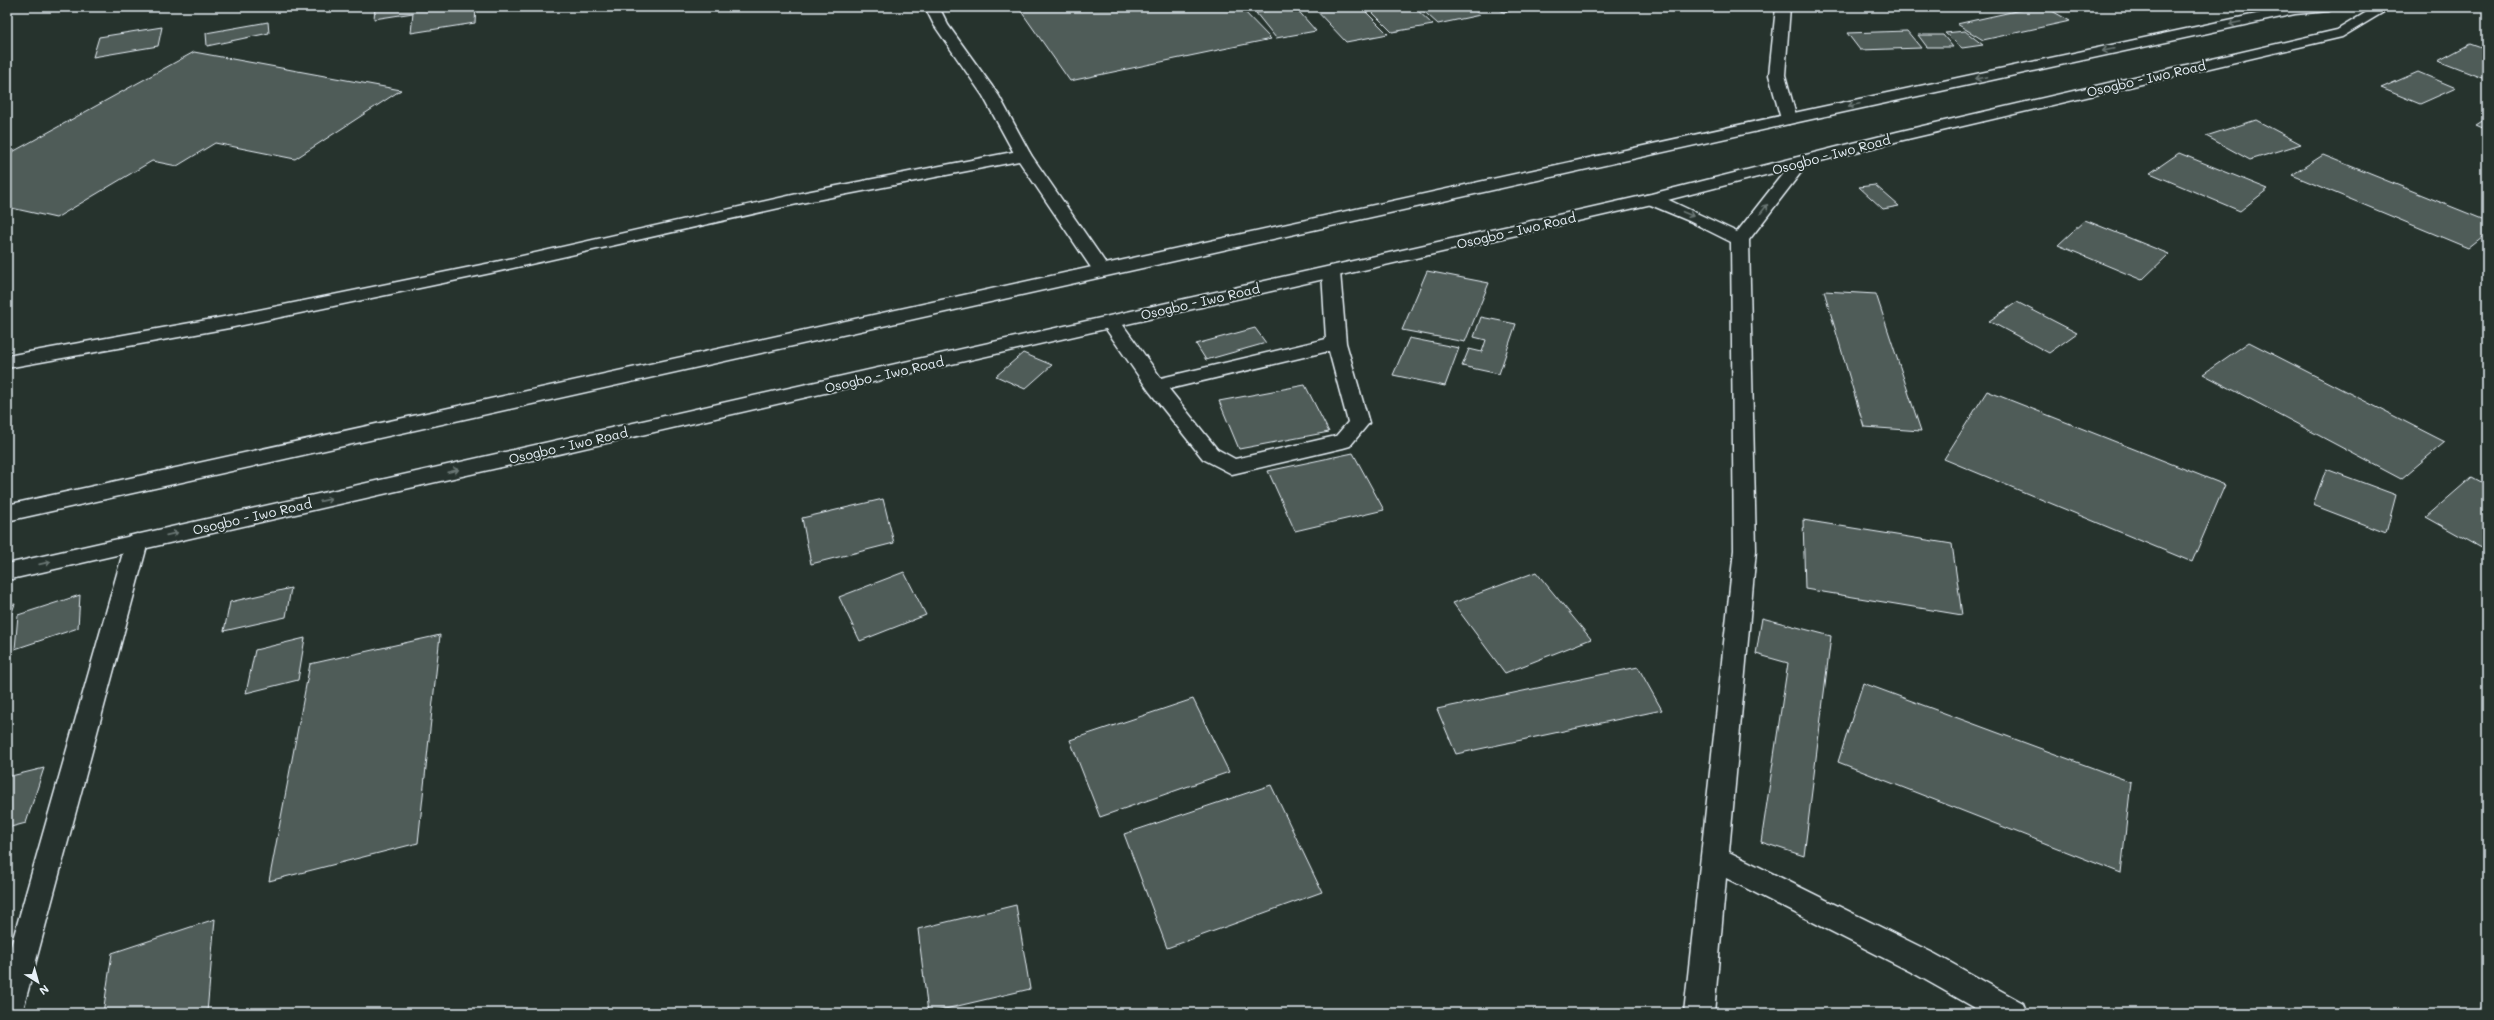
<svg xmlns="http://www.w3.org/2000/svg" width="2494" height="1020" font-family="Mali,sans-serif">
  <rect width="100%" height="100%" fill="#26332d"/>
  <filter id="ink" filterUnits="userSpaceOnUse"><feTurbulence type="fractalNoise" baseFrequency=".025" numOctaves="2"/><feDisplacementMap in="SourceGraphic" scale="8" xChannelSelector="R" yChannelSelector="G"/><feConvolveMatrix kernelMatrix="1 2 1 2 8 2 1 2 1" color-interpolation-filters="sRGB"/></filter>
  <g filter="url(#ink)">
    <path fill="#505c59" stroke="#e8f1f8" d="M375 7H476L475 23 411 33 413 13 374 19Z
      M1018 7H1240L1271 39 1070 81Z
      M1289 7H1295L1316 31 1276 38 1256 13Z
      M1313 7H1361L1388 34 1346 42Z
      M1367 7H1414L1433 25 1392 32Z
      M1419 7H1470L1480 15 1438 24Z
      M1497 7H1533L1503 12Z
      M2034 7H2045L2070 21 1983 40 1957 24Z
      M268 22 269 33 207 46 206 33Z
      M162 27 158 46 93 57 99 37Z
      M1907 31 1921 48 1860 50 1847 33Z
      M1965 31 1983 45 1962 48 1945 33Z
      M1918 35H1943L1953 47H1927Z
      M2470 44 2487 50V80L2438 61Z
      M194 52 401 90 295 159 215 143 177 166 152 161 56 218 7 207V155Z
      M2418 72 2456 88 2420 104 2381 88Z
      M2487 118V130L2476 125Z
      M2256 120 2301 144 2250 160 2206 136Z
      M2179 153 2268 189 2240 211 2150 173Z
      M2323 155 2487 221V233L2468 248 2292 175Z
      M1875 185 1899 206 1883 209 1859 187Z
      M2085 220 2169 254 2142 280 2058 245Z
      M1427 271 1489 283 1465 342 1402 330Z
      M1824 291 1876 294 1921 431 1864 427Z
      M2017 302 2077 333 2049 353 1989 321Z
      M1481 317 1516 324 1499 374 1462 366 1469 349 1482 352 1486 340 1474 337Z
      M1255 328 1266 343 1206 360 1196 344Z
      M1409 338 1459 348 1445 386 1393 375Z
      M2249 342 2445 442 2401 479 2203 374Z
      M1023 353 1052 365 1025 389 996 376Z
      M1305 385 1329 432 1239 449 1219 401Z
      M1987 391 2225 485 2192 562 1944 459Z
      M1353 453 1384 510 1295 531 1268 471Z
      M2326 469 2396 495 2386 533 2313 505Z
      M2472 477 2487 485V551L2426 517Z
      M883 499 894 543 811 564 802 518Z
      M1803 520 1952 544 1962 615 1805 589Z
      M904 572 926 615 860 641 839 597Z
      M1536 572 1591 639 1505 673 1453 603Z
      M291 588 286 617 224 631 230 602Z
      M80 595 78 628 15 649 18 615Z
      M15 604 7 625V605Z
      M1762 618 1831 636 1804 856 1761 842 1788 663 1756 654Z
      M440 635 418 843 269 881 310 664Z
      M305 638 298 680 246 693 255 650Z
      M1638 667 1662 710 1456 754 1437 709Z
      M1863 683 2131 782 2121 873 1838 762Z
      M1193 699 1229 772 1100 817 1070 740Z
      M44 768 26 823 7 828V777Z
      M1271 785 1322 892 1167 948 1124 834Z
      M1016 905 1030 989 928 1013 918 929Z
      M215 919 207 1013H103L112 953Z"/>
    <g fill="none" stroke-linecap="round" stroke-linejoin="round">
      <defs>
        <path id="lane" d="M925 7H939L948 25 999 96 1031 155 1029 158H1017L1015 155 983 96 934 25Z
          M1331 267 1337 268 1340 272 1346 343 1369 423 1350 446 1343 448 1232 474 1203 459 1149 391 1101 322 1104 318H1118L1161 378 1326 339 1322 272 1325 268ZM1329 351 1348 422 1336 436 1235 459 1217 449 1169 389Z"/>
        <path id="street" d="M1776 7H1790L1785 75 1797 119 1789 124 1781 119 1769 75Z
          M1023 150 1029 152 1111 271 1108 275H1096L1019 161 806 202 491 273 229 328 7 368V356L229 316 491 263 806 192Z
          M1801 157 1807 158 1809 162 1749 240 1756 550 1729 852 1935 954 2023 1003 2027 1013H1984L1915 974 1726 878 1714 1013H1684L1734 550 1731 242 1689 221 1646 203 1643 199 1646 195H1658L1737 232 1795 158Z
          M137 534 145 536 148 542 22 1013H7V960L126 542 129 536Z"/>
        <path id="primary" d="M2289 7H2336L2329 11 2295 14 1789 124 7 521V505L1789 114Z
          M2375 7H2392L2342 37 1899 141 1652 204 7 580V564L1651 194 1897 132 2337 30Z"/>
      </defs>
      <use href="#lane" stroke="#e8f1f8" stroke-width="3"/>
      <use href="#street" stroke="#e8f1f8" stroke-width="3"/>
      <use href="#primary" stroke="#e8f1f8" stroke-width="3"/>
      <use href="#lane" fill="#26332d" fill-rule="evenodd"/>
      <use href="#street" fill="#26332d" fill-rule="evenodd"/>
      <use href="#primary" fill="#26332d" fill-rule="evenodd"/>
    </g>
    <defs><path id="oneway-shaft" d="M-6 0H5M1.5-3L5.5 0L1.5 3" fill="none" stroke-width="1.6" stroke-linecap="round" stroke-linejoin="round"/></defs>
    <g stroke="#6a7674">
      <use href="#oneway-shaft" transform="translate(2235 23) rotate(168)"/>
      <use href="#oneway-shaft" transform="translate(2108 50) rotate(168)"/>
      <use href="#oneway-shaft" transform="translate(1981 78) rotate(168)"/>
      <use href="#oneway-shaft" transform="translate(1854 105) rotate(168)"/>
      <use href="#oneway-shaft" transform="translate(1764 209) rotate(-52)"/>
      <use href="#oneway-shaft" transform="translate(1688 214) rotate(23)"/>
      <use href="#oneway-shaft" transform="translate(453 471) rotate(-13)"/>
      <use href="#oneway-shaft" transform="translate(326 500) rotate(-13)"/>
      <use href="#oneway-shaft" transform="translate(172 534) rotate(-13)"/>
      <use href="#oneway-shaft" transform="translate(45 563) rotate(-13)"/>
    </g>
  </g>
  <g text-anchor="middle" dominant-baseline="central" stroke-width="4" stroke-linejoin="round" paint-order="stroke">
    <g font-size="13" fill="#e8f1f8" stroke="#26332d">
      <text transform="translate(2146 78) rotate(-13)">Osogbo - Iwo Road</text>
      <text transform="translate(1831 154) rotate(-15)">Osogbo - Iwo Road</text>
      <text transform="translate(1516 230) rotate(-13)">Osogbo - Iwo Road</text>
      <text transform="translate(1200 301) rotate(-13)">Osogbo - Iwo Road</text>
      <text transform="translate(884 374) rotate(-13)">Osogbo - Iwo Road</text>
      <text transform="translate(568 445) rotate(-13)">Osogbo - Iwo Road</text>
      <text transform="translate(252 516) rotate(-13)">Osogbo - Iwo Road</text>
    </g>
  </g>
  <rect width="2494" height="1020" fill="none" stroke="#26332d" stroke-width="24"/>
  <rect x="12" y="12" width="2470" height="996" fill="none" stroke="#e8f1f8" stroke-width="1.5" filter="url(#ink)"/>
  <g transform="translate(38 982) rotate(143)" stroke="#26332d" stroke-width="3" paint-order="stroke">
  <path d="M0-3L7 15L0 10L-7 15Z" fill="#e8f1f8"/>
  <text y="-6" font-size="11" font-weight="bold" text-anchor="middle" fill="#e8f1f8">N</text>
  </g>
</svg>
